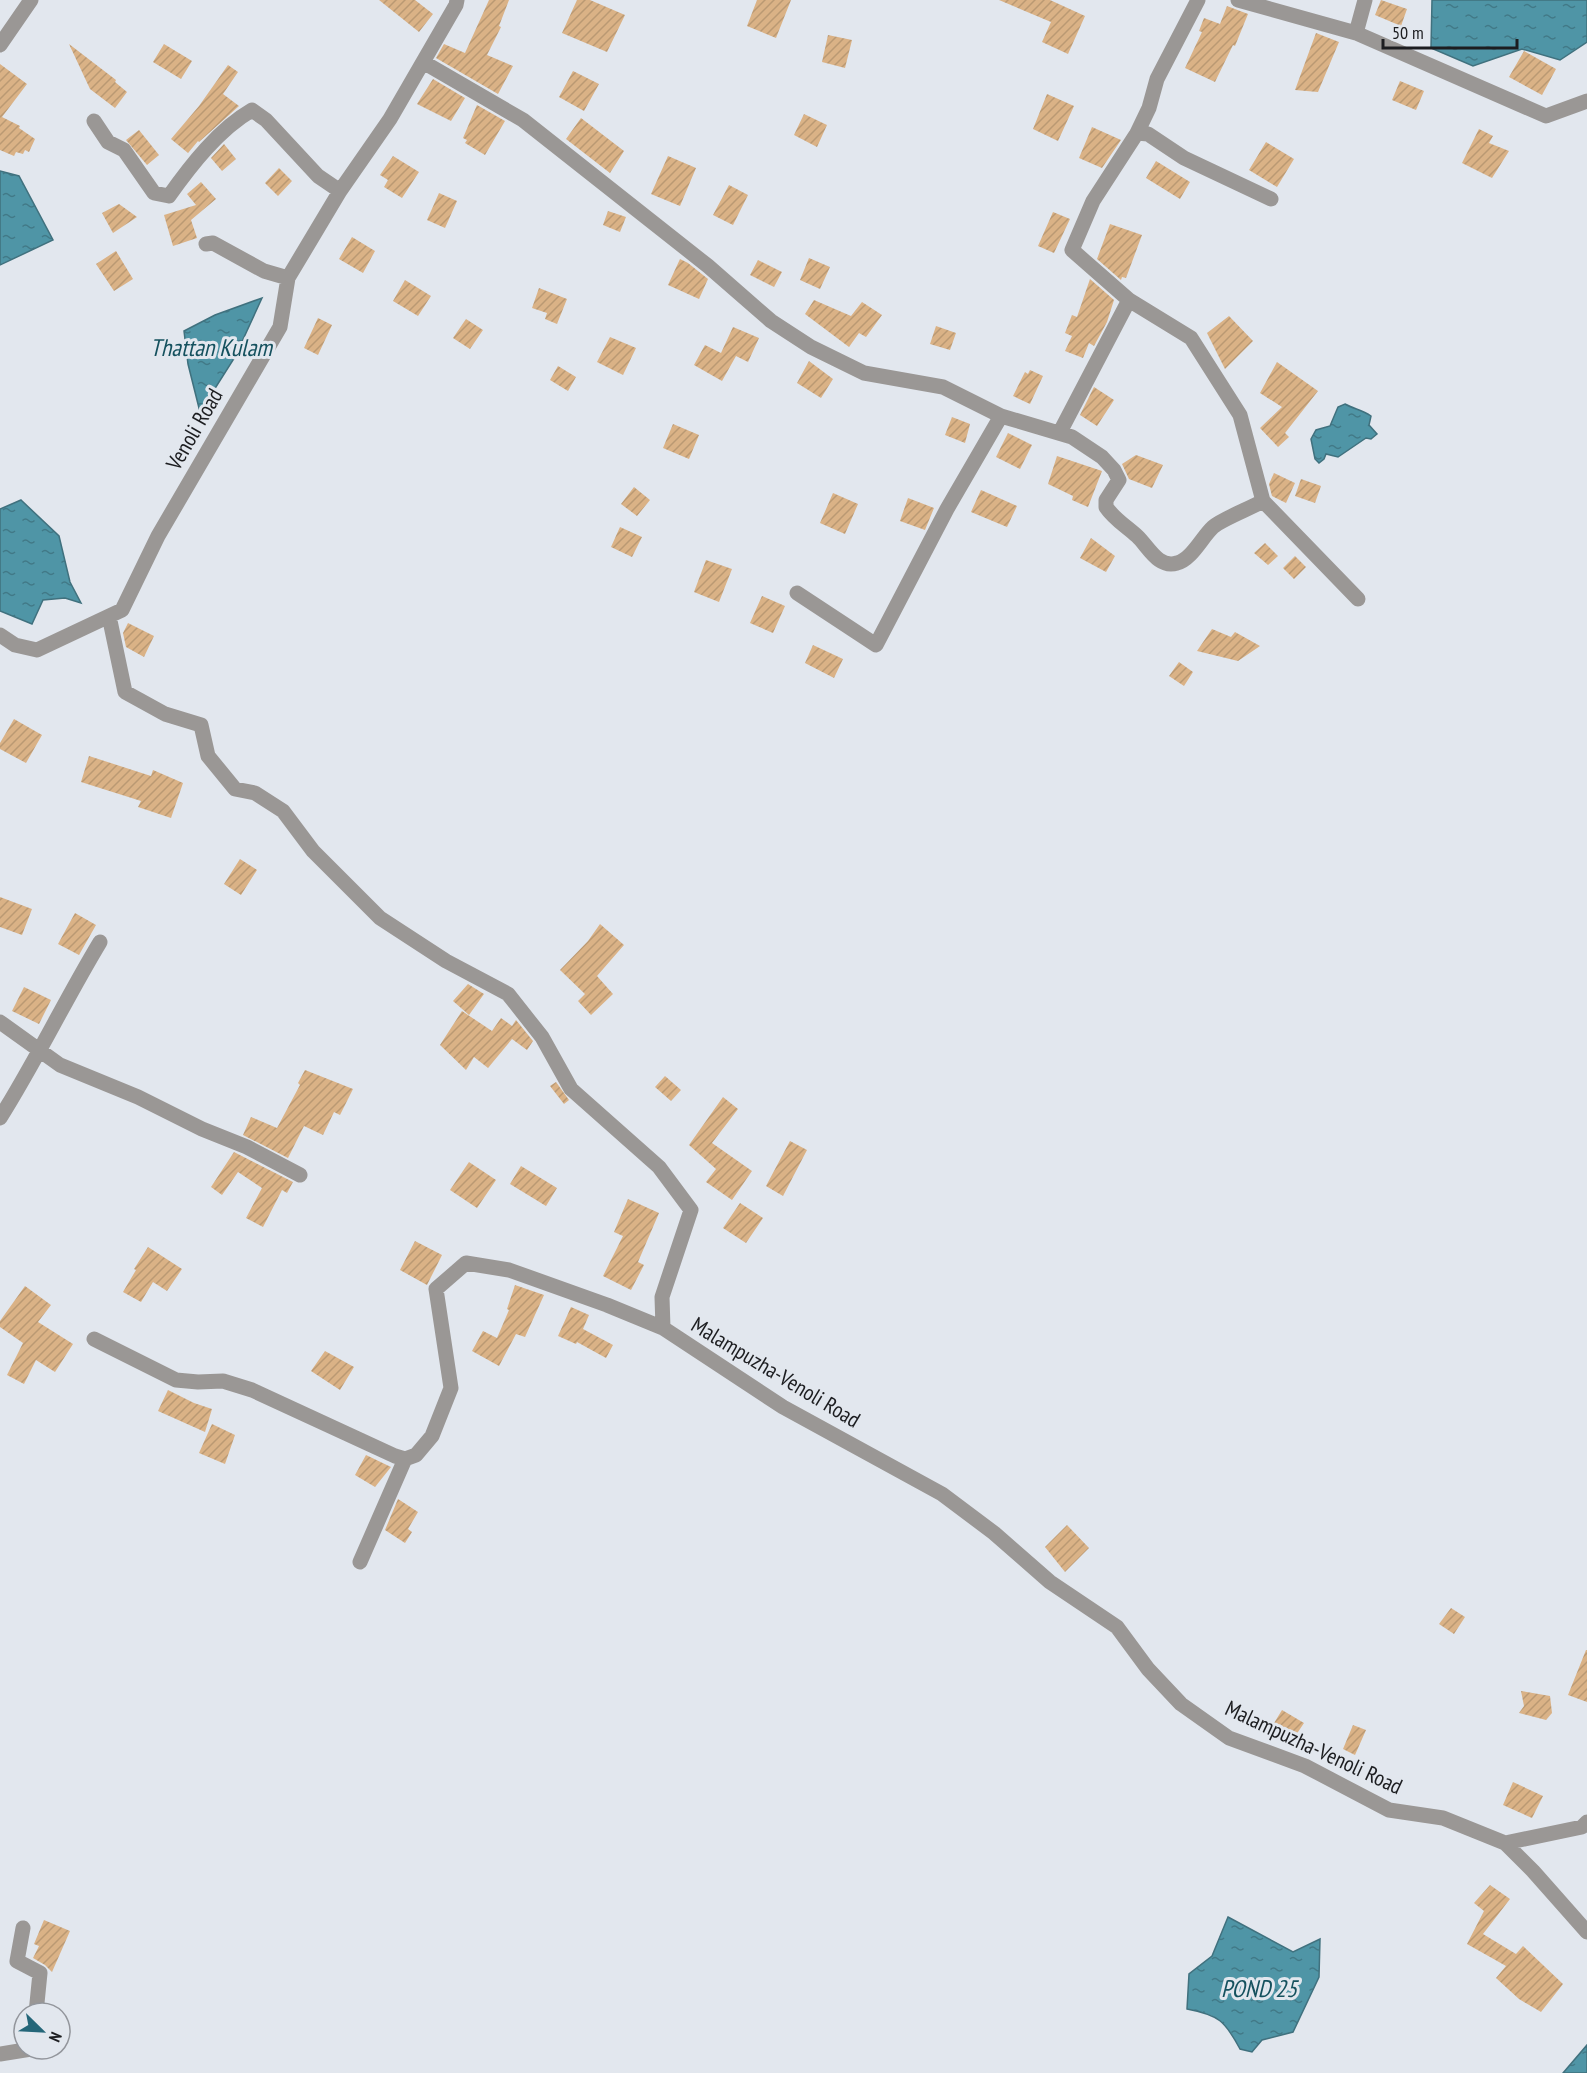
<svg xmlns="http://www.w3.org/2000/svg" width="1587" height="2073" font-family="'PT Sans Narrow',sans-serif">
  <defs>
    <pattern id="water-ripples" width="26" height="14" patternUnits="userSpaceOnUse" patternTransform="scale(1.5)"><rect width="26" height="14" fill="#4f95a6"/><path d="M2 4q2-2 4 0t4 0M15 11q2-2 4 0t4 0" fill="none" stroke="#417987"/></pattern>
    <pattern id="building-hatch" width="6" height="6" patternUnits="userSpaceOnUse" patternTransform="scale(1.5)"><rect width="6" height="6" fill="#dab286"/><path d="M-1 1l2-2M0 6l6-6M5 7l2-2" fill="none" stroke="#ba9973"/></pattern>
  </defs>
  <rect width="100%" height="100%" fill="#e2e7ee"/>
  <path fill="url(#water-ripples)" stroke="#40717e" stroke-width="1.5" d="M1432 0H1587V42L1560 60 1522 49 1473 66 1431 48Z
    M0 171 19 176 53 240 0 265Z
    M262 298 235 357 200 412 188 364 184 331 215 315Z
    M1345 404C1354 409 1362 410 1371 416L1369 425 1377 434 1371 439 1366 438 1338 457 1326 454 1324 459 1319 463 1315 459 1311 439 1316 430 1330 426 1338 407Z
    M21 500 59 536 70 582 81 603 65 598 43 600 32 624 0 611V509Z
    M1228 1917 1293 1952 1320 1939 1319 1977 1293 2032 1262 2040 1252 2052 1240 2049C1225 2021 1219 2015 1187 2009L1189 1974 1212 1956Z
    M1587 2045V2073H1563Z"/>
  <path fill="url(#building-hatch)" d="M379 0H415L433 14 419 32Z
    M489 0H509L499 26 501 27 487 55 513 66 498 94 436 58 444 44 465 53Z
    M577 0H590L625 15 607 52 562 33Z
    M757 0H791L776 38 747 26Z
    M999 0H1050L1085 16 1068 54 1042 42 1051 22Z
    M1381 0 1407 9 1401 26 1375 15Z
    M1227 6 1248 14 1235 46 1233 45 1215 82 1185 68 1202 32 1199 31 1204 18 1220 24Z
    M1316 33 1339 42 1318 92 1295 90Z
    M828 35 852 40 845 68 822 62Z
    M69 44 116 80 115 82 127 92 115 108 90 89Z
    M164 44 192 61 181 79 153 62Z
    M1524 51 1556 69 1542 95 1509 77Z
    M0 64 27 84 2 117 20 126 19 128 35 139 29 152 25 150 23 154 16 152 14 156 0 150Z
    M228 65 238 72 223 94 239 106 199 142 198 141 188 153 171 139 199 106Z
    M573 71 599 84 584 111 559 97Z
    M433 79 465 98 451 121 417 104Z
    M1400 81 1424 91 1416 110 1392 100Z
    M1047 94 1074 106 1058 141 1033 129Z
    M477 105 505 121 485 155 465 143 467 140 463 138Z
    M804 114 827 125 817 147 794 135Z
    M581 118 624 151 610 173 566 139Z
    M1092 127 1121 140 1102 168 1079 158Z
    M1479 129 1493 136 1489 143 1509 151 1492 178 1462 163Z
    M139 130 159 155 147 165 126 140Z
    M1266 142 1294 159 1277 187 1249 170Z
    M224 144 236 159 222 171 211 158Z
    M393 156 419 172 402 198 384 187 388 180 380 175Z
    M668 156 696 168 680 206 651 194Z
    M1156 161 1190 182 1180 199 1146 178Z
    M279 168 292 181 278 196 265 183Z
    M201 182 216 199 191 220 197 238 173 246 164 215 196 205 187 194Z
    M729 185 748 195 733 225 713 215Z
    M439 193 457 201 445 228 427 220Z
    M119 204 137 217 113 233 102 213Z
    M608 211 626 217 620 232 603 225Z
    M1053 212 1070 219 1054 253 1038 246Z
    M1110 224 1142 235 1126 278 1122 277 1121 280 1097 259Z
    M352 237 375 251 363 273 339 259Z
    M116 251 133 279 114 291 96 264Z
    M809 258 830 267 820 289 800 280Z
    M680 259 688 263 708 279 699 299 668 285Z
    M758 260 782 272 774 287 750 275Z
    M1090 279 1114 300 1107 322 1094 346 1089 343 1083 358 1065 351 1072 336 1065 333 1072 315 1077 317Z
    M405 280 431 296 418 316 393 301Z
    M539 288 567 299 557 324 545 319 547 313 532 308Z
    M814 300 851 316 862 302 882 315 866 337 859 333 849 347 805 314Z
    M1229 316 1253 341 1225 369 1207 333Z
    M318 318 332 325 318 355 304 348Z
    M466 319 483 330 470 349 453 338Z
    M936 326 956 333 950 350 930 344Z
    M733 327 759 338 748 362 736 356 722 381 694 365 705 345 721 353Z
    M610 337 636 348 623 375 597 362Z
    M809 361 833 379 821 398 797 383Z
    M1277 362 1318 391 1285 433 1289 437 1278 447 1260 428 1282 407 1260 393Z
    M558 366 576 377 568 391 550 380Z
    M1030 370 1043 376 1030 404 1013 396 1025 372 1028 374Z
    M1094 387 1114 400 1097 426 1080 415Z
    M952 417 970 424 965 443 945 435Z
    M673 424 699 435 689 459 663 448Z
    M1008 433 1032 445 1020 469 996 457Z
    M1136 455 1163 465 1152 488 1129 479 1122 464Z
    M1057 456 1102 471 1088 507 1072 500 1073 496 1048 484Z
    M1274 473 1295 483 1286 503 1272 496 1269 484Z
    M1301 479 1321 486 1315 503 1295 496Z
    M634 487 650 500 637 516 621 504Z
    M981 490 1017 506 1007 527 971 512Z
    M833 493 858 504 845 534 820 523Z
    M908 498 934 508 925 530 900 521Z
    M620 527 642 537 632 557 611 547Z
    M1091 538 1115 556 1106 572 1080 558Z
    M1265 543 1278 556 1268 565 1254 553Z
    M1295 556 1306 567 1294 579 1283 568Z
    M706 560 732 569 719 602 694 592Z
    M762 596 785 606 773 633 750 623Z
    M128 623 154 636 144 657 126 647 123 633Z
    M1212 629 1231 637 1235 632 1260 646 1238 661 1197 651Z
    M813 645 843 659 834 678 805 663Z
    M1179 662 1193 672 1184 686 1169 676Z
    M14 719 42 735 26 763 0 749V743Z
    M89 756 151 776 153 770 183 783 171 818 138 807 141 801 81 782Z
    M240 859 257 870 241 895 224 884Z
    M0 897 32 909 22 935 0 927Z
    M75 913 96 925 79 955 58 944Z
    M600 924 624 945 597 976 613 994 591 1015 578 1001 585 994 560 970 588 941Z
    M468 984 484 994 469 1015 453 1001Z
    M24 987 51 1000 39 1024 12 1011Z
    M462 1011 492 1031 501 1018 512 1026 516 1020 533 1041 527 1050 512 1039 488 1068 474 1057 466 1070 440 1045Z
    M305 1070 353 1089 340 1115 334 1112 323 1135 304 1126 288 1158 243 1135 251 1117 277 1128 300 1085 298 1083Z
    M665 1076 681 1090 671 1101 655 1087Z
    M556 1082 569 1100 564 1104 550 1086Z
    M723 1097 738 1109 712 1143 752 1171 732 1200 706 1182 716 1169 689 1145Z
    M790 1141 807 1150 783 1196 766 1186Z
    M234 1152 293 1182 287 1193 282 1190 263 1227 246 1218 262 1188 238 1172 222 1195 211 1187Z
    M469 1162 496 1180 477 1208 450 1190Z
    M521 1166 557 1188 546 1206 510 1184Z
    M628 1199 659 1213 638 1262 644 1265 631 1290 603 1276 623 1236 614 1232Z
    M740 1203 763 1218 746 1243 723 1228Z
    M415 1241 442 1255 427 1285 400 1270Z
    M148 1247 182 1269 167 1291 153 1282 141 1302 123 1292 136 1270 134 1269Z
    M515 1285 544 1295 525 1337 516 1334 499 1366 472 1351 483 1331 497 1338 509 1310 507 1309Z
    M25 1286 51 1305 38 1322 73 1344 55 1372 36 1360 24 1384 7 1375 23 1343 0 1327V1321Z
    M571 1307 589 1315 583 1329 613 1345 606 1358 577 1342 576 1344 558 1336Z
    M325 1351 354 1367 340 1390 311 1371Z
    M168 1390 194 1403 212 1409 205 1432 158 1411Z
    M212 1424 235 1435 225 1464 199 1453Z
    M366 1455 391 1467 375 1487 355 1475Z
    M398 1499 418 1512 408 1529 412 1532 405 1543 385 1530Z
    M1067 1525 1089 1548 1065 1572 1045 1547Z
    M1451 1608 1465 1617 1454 1634 1439 1624Z
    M1586 1650H1587V1702L1568 1695Z
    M1521 1691 1550 1696 1552 1713 1546 1720 1519 1713 1524 1706Z
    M1282 1710 1304 1723 1292 1741 1271 1728Z
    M1353 1725 1366 1730 1355 1755 1343 1749Z
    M1513 1782 1543 1796 1532 1818 1503 1805Z
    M1490 1885 1510 1899 1483 1934 1516 1954 1523 1946 1563 1984 1541 2012 1519 1999 1496 1978 1506 1966 1467 1944 1484 1911 1474 1903Z
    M44 1920 70 1931 52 1972 45 1965 33 1958 39 1946 34 1944Z"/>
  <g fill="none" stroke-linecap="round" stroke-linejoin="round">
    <path stroke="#9a9795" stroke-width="15" d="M1198 0 1157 79 1149 108 1137 133 1093 201 1072 250 1129 300 1191 338 1240 415 1263 501 1358 599
      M1238 0 1356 33 1546 116 1587 101
      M1356 33 1365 0
      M0 45 31 0
      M423 62 523 120 708 266 771 321 811 347 864 373 943 387 1001 416 1072 437 1102 457 1114 470 1119 480 1106 500V507C1114 519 1126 526 1137 536 1148 546 1158 569 1177 563 1192 559 1202 537 1213 527 1222 519 1251 508 1263 501
      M94 121 108 142 124 150 154 193 169 196C191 165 219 129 252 110L266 120 318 176 340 191
      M1137 133 1148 134 1184 158 1271 199
      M206 244 213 243 264 271 288 278
      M1060 432 1129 300
      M797 593 876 645 947 509 1001 416
      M109 616 125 692 165 714 201 725 208 756 235 789 255 793 283 811 313 851 380 918 446 961 508 994 542 1037 571 1089 659 1167 691 1210 662 1297 663 1328 783 1407 942 1494 994 1533 1050 1582 1117 1627 1148 1669 1181 1704 1229 1738 1305 1766 1389 1810 1443 1818 1505 1843 1533 1871 1587 1932
      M0 635 15 645 37 650 122 610 158 536 280 327 288 278 340 191 390 119 456 5 457 0
      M0 1022 60 1065 138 1097 202 1129 247 1147 300 1175
      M0 1118C36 1061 65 1000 100 942
      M94 1339 176 1380 198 1382 223 1381 252 1390 395 1456 405 1459 416 1455 432 1436 451 1388 436 1289 466 1263 509 1270 607 1305 663 1328
      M360 1562 405 1459
      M1505 1843 1582 1827 1587 1822
      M23 1928 17 1961 40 1973 36 2013
      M0 2054 31 2049"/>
  </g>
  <g text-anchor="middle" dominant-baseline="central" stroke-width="6" stroke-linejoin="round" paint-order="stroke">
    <g font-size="22" fill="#1c1d20" stroke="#e2e7ee">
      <text transform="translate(194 429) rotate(-60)">Venoli Road</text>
      <text transform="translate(776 1372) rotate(31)">Malampuzha-Venoli Road</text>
      <text transform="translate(1314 1747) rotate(25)">Malampuzha-Venoli Road</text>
    </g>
    <g font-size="24" font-style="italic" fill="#15515e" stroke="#e2e7ee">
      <text x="211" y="347">Thattan Kulam</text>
      <text x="1259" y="1988">POND 25</text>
    </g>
  </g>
  <g transform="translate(42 2031) rotate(114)"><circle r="28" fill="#e2e7ee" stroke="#93969c" stroke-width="1.5"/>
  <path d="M0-4.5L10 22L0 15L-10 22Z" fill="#246679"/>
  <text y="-9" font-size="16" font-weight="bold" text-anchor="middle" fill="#1c1d20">N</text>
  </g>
  <path d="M1383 39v9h134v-9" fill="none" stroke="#1c1d20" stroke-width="3"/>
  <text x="1392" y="39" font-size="18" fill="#1c1d20" stroke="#e2e7ee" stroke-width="4.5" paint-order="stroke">50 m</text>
</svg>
